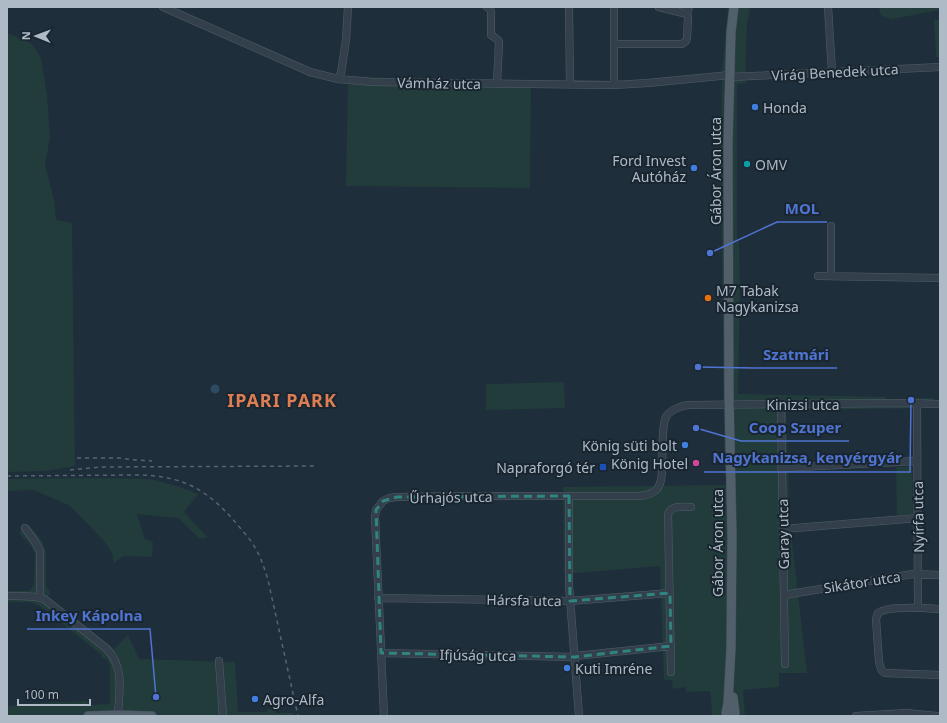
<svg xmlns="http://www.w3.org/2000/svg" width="947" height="723" font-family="'Noto Sans',sans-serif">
  <rect width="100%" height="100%" fill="#1f2e3b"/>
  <path fill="#213c3b" d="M728 7H750L747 25 745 83 737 84V238L739 243 740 283 738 394 886 397V400H894L895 399 933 398 934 408 786 410 790 524 807 673H779V687L743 690 745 716H712V711L710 691 686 692V687L673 689 672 680H664L660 566 564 574 563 487 726 485 724 442 721 146 722 72Z
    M879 7H940V10L892 19 882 16 880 13Z
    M934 20H940V57H936Z
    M7 33 32 44 41 58 47 95 50 137 45 165 54 200 56 220 72 223 75 466 45 471 7 472Z
    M348 77 531 81 530 188 346 186Z
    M564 382 565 408 486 410V384Z
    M896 467H912L913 514 897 515Z
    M87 478 150 479 181 487 198 494 184 512 208 538H199L178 518 137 514 145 539 153 542 152 557 123 556 114 563 112 553 104 541 70 506 34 490 7 491V479Z
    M29 525 42 541 46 552V586L50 592 48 596 114 649 128 635 139 659 235 662 238 712H267L268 709 275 710V713H293L294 716H7V706H19L20 704 85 701H87L88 705 110 704V669L109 663 107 659 102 658V655L40 606 29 602H7V591H29L34 585 35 555 31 546 19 533Z"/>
  <path fill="#2f4b62" d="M210.5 389a4.5 4.5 0 1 1 9 0a4.5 4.5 0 1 1-9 0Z
    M230 401H240V408H230Z"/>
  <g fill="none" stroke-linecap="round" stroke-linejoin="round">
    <defs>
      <path id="minor" d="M163 7 310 72 338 79 373 82 614 85 648 83 730 75
        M487 7 490 9 491 12V35L498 40 499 42 497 84
        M569 7 570 85
        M614 7V85
        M659 7 687 14
        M828 7 832 72
        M614 44H682L686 41 687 38 688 17 687 14 689 7
        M730 77 940 67
        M338 79 341 73 346 40 348 7
        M831 226V276
        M818 276 940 278
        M917 403 918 608
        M781 404 785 664
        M781 468 917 461
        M569 496V585L579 716
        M25 528 34 540 40 551V598
        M783 529 918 518
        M784 595 913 574 940 575
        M7 596C19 596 33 595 44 599L107 649C125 669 119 690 118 715
        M378 598 570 601 670 593
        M940 609C926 608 888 605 878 613L876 619 879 662 881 669 882 671 885 673 940 675
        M381 653 575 657
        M575 656 671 646
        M219 661 223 716
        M671 672 668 514C672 505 683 507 691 507
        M384 716 375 517 376 510 383 501 389 498 397 497 464 496H636C642 496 651 495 656 490 661 485 662 477 662 470 663 458 661 426 666 417 670 410 680 406 688 405L901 403 940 404
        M856 716 906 713 937 716"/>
      <path id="major" d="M733 697 735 713
        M726 713 728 703 731 648 732 535 729 397 728 143 731 32 734 7
        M88 716 118 715 152 716"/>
    </defs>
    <use href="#minor" stroke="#515e68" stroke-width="8"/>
    <use href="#major" stroke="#3c4954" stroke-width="10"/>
    <use href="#minor" stroke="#33404b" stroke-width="7"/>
    <use href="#major" stroke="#515f6b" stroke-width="9"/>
    <path stroke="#556572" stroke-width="1.5" stroke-dasharray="4 4" stroke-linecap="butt" d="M77 458H119L135 460 152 461
      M70 470 101 467 316 466
      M7 476 134 475C149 475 164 476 179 481 205 489 224 508 241 529 247 536 253 543 257 551 262 561 265 570 268 580L298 716"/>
  </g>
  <path fill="none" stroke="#2f8480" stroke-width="3" stroke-dasharray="8 5" stroke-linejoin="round" d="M569 496 570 601 670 593 671 646 575 657 381 653 376 510 383 501 397 497Z"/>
  <g fill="#3f7fe0" stroke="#19252f" stroke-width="1.5">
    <circle cx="755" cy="107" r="4"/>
    <circle cx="694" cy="168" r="4"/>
    <circle cx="685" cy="445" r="4"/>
    <circle cx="567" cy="668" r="4"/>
    <circle cx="255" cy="699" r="4"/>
  </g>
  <circle fill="#0f9aa8" stroke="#19252f" stroke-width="1.5" cx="747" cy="164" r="4"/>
  <circle fill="#e8710a" stroke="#19252f" stroke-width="1.5" cx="708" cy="298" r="4"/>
  <circle fill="#d1479c" stroke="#19252f" stroke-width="1.5" cx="696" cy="463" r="4"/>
  <rect fill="#1a4fb4" stroke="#19252f" stroke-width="1.5" x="599" y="463" width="8" height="8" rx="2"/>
  <g text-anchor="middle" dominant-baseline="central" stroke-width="4" stroke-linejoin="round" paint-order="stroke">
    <g font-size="14" fill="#aebbc7" stroke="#19252f">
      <text transform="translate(835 72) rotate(-3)">Virág Benedek utca</text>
      <text transform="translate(439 83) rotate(1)">Vámház utca</text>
      <text transform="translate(715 171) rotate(-90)">Gábor Áron utca</text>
      <text x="803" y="404">Kinizsi utca</text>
      <text transform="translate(451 497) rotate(-1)">Űrhajós utca</text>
      <text transform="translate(918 517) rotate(-91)">Nyírfa utca</text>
      <text transform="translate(783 534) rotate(-91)">Garay utca</text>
      <text transform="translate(717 543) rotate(-90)">Gábor Áron utca</text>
      <text transform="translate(862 582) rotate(-9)">Sikátor utca</text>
      <text transform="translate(524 600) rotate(1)">Hársfa utca</text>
      <text transform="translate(478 655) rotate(1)">Ifjúság utca</text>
    </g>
    <g font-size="14" fill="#aebbc7" stroke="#19252f" text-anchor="start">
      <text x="763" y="107">Honda</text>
      <text x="686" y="160" text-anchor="end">Ford Invest<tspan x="686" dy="16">Autóház</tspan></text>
      <text x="755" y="164">OMV</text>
      <text x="716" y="290">M7 Tabak<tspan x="716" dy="16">Nagykanizsa</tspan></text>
      <text x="677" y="445" text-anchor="end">König süti bolt</text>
      <text x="688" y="463" text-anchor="end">König Hotel</text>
      <text x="595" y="467" text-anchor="end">Napraforgó tér</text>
      <text x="575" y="668">Kuti Imréne</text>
      <text x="263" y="699">Agro-Alfa</text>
    </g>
    <g font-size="18" font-weight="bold" letter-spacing="1" fill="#dc7d54" stroke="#19252f">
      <text x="282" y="400">IPARI PARK</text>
    </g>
  </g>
  <path fill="none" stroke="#5074d2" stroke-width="1.5" d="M710 253L777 222H827M698 367L755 368H837M696 428L741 441H849M911 400L910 472H704M156 697L150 629H27"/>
  <g fill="#5074d2" stroke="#19252f" stroke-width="1.5">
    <circle cx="710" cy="253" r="4"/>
    <circle cx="698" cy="367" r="4"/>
    <circle cx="696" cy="428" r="4"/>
    <circle cx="911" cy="400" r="4"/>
    <circle cx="156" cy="697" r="4"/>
  </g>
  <g font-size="15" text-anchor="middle" font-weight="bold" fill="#5074d2" stroke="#19252f" stroke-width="4" stroke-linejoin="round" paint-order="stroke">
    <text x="802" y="214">MOL</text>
    <text x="796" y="360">Szatmári</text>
    <text x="795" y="433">Coop Szuper</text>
    <text x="807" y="463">Nagykanizsa, kenyérgyár</text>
    <text x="89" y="621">Inkey Kápolna</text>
  </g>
  <rect width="947" height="723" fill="none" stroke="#aebbc7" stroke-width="16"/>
  <g transform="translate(36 36) rotate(271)" stroke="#19252f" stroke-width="3" paint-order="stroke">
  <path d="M0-3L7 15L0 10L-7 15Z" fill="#aebbc7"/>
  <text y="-6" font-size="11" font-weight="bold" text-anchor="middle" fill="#aebbc7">N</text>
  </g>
  <path d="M18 699v6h72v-6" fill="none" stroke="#aebbc7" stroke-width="2"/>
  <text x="24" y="699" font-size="12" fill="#aebbc7" stroke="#19252f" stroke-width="3" paint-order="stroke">100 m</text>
</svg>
